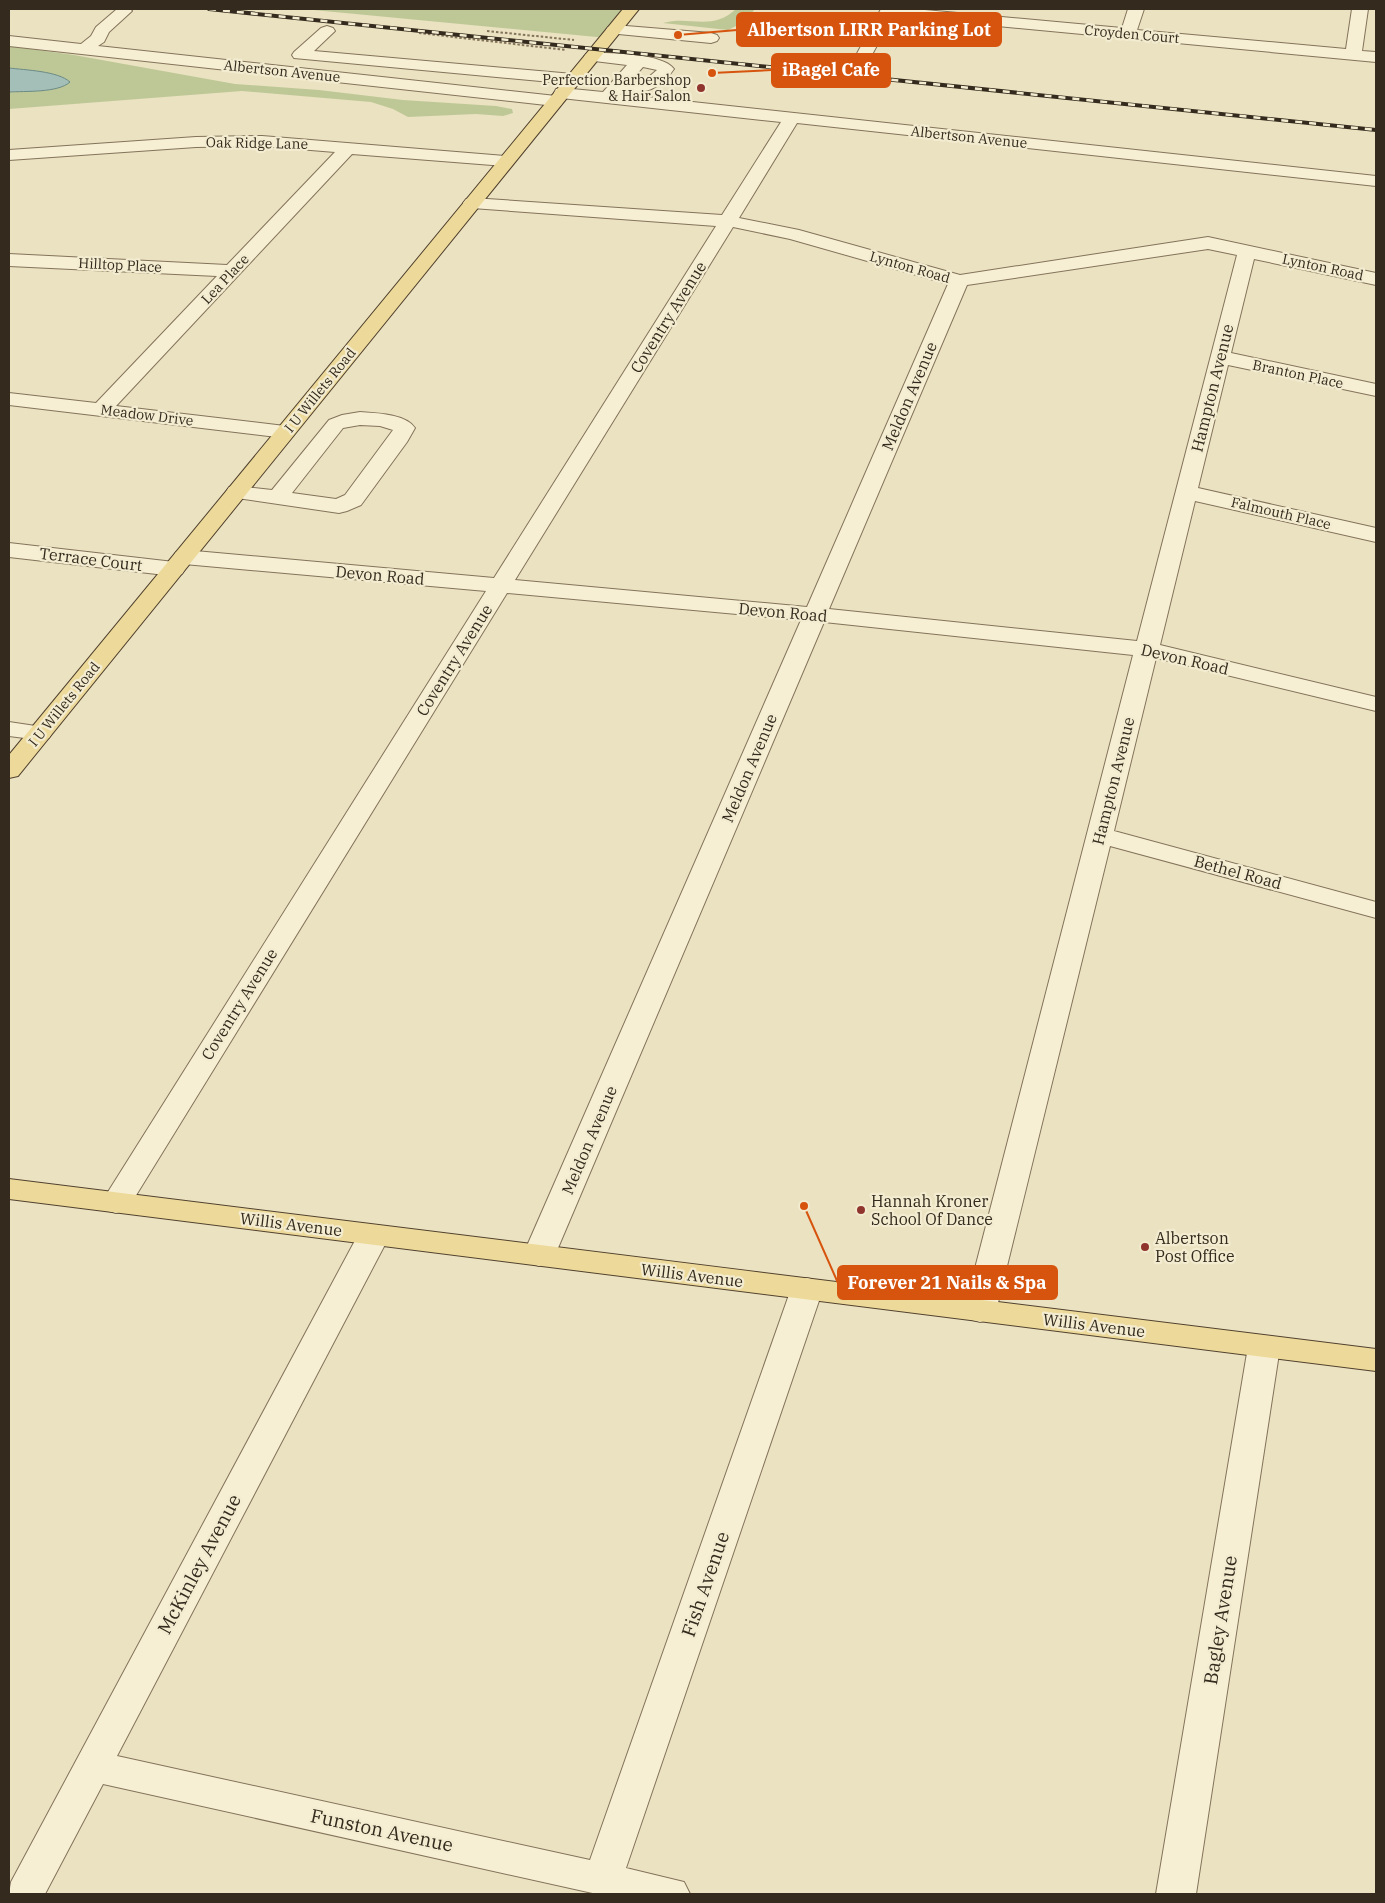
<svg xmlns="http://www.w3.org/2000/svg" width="1385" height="1903" font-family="'IBM Plex Serif',serif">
  <rect width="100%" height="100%" fill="#ebe2c1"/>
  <path fill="#bec896" d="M303 9H631L607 38Z
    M736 9H755L744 22 728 30 663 23C690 15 711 32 736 9Z
    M9 46 74 55 235 84 319 90 403 100 496 106 512 109 513 113 503 116 476 114 408 117 393 109 371 102 242 91 9 109V92L48 90 44 73 9 68Z"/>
  <path fill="#a4beb8" stroke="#6b8b86" d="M9 68C25 70 58 71 70 82 58 93 25 91 9 92Z"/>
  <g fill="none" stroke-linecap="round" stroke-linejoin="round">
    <defs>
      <path id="minor" d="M117 9H130L132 11 109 32 104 42 98 46 556 96 554 93 556 89 562 88 603 92 627 65 586 60 584 57 586 54 592 52C611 54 663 53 674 69 658 92 645 92 619 94L1376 176V186L797 123 739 218 799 230 960 275 1208 237 1376 273V285L1254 259 1231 353 1376 384V396L1228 365 1198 488 1376 528V542L1195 501 1160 645 1376 697V711L1156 658 1114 831 1376 902V918L1110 846 996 1311 991 1319 980 1322 969 1319 964 1311 1133 655 824 622 555 1255 550 1262 539 1266 528 1262 523 1255 801 620 507 593 127 1210 116 1213 105 1210 101 1203 486 591 184 564 176 562 173 557 176 552 184 550 494 578 716 226 472 208 466 207 463 203 466 199 472 198 722 215 781 122 561 98 563 101 561 105 555 106 9 46V36L81 44 91 36 96 27ZM643 67 657 70 644 81 628 84ZM733 227 790 239 948 284 807 607 515 580ZM1208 249 1237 255 1137 641 829 609 967 285Z
        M881 9H914L1122 28 1128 9H1144L1137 30 1346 49 1352 9H1368L1362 51 1376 52V62L893 16 868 62H856L854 59Z
        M614 25 711 33 717 35 719 38 717 41 711 43 608 33 606 30 608 27Z
        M327 26 333 28 335 31 314 51 573 74 579 76 581 79 579 82 573 84 294 58 292 55 294 52 321 28Z
        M262 136 505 156 511 157 514 161 511 165 505 166 352 154 116 406 285 426 292 428 295 432 292 436 285 438 9 405V393L96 403 217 276 9 266V254L227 265 335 152 262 146 196 147 9 160V150L196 137Z
        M360 412C376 413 406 414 415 428L407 442 361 505 347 511 339 513 237 498 229 497 226 492 229 487 237 486 272 490 329 420 342 415ZM360 425 380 426 393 430 345 495 336 499 292 493 343 428Z
        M9 543 174 562 182 564 185 569 182 574 174 576 9 557Z
        M9 722 49 728 52 733 49 738 40 740 9 736Z
        M374 1225 385 1228 390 1235 117 1756 590 1860 791 1289 796 1281 807 1278 818 1281 823 1289 626 1868 684 1882 690 1894H597L103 1784 45 1894H9L11 1882 358 1235 363 1228Z
        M1264 1336 1276 1339 1280 1347 1196 1894H1156L1248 1347 1252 1339Z"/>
      <path id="major" d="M623 9H639L18 776 9 778V755Z
        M9 1179 1376 1349V1371L9 1199Z"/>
    </defs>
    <use href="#minor" stroke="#83735a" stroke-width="2"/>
    <use href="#major" stroke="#51412e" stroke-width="2"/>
    <path stroke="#83735a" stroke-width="2" stroke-dasharray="2.5 2" stroke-linecap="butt" d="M487 31 574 40
      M419 33 566 50"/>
    <use href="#minor" fill="#f6efd4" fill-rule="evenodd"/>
    <use href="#major" fill="#edda9a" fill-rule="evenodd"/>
    <defs>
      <path id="rail" d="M209 9 1376 130"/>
    </defs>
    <use href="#rail" stroke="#342a1d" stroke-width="4"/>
    <use href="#rail" stroke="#f3ecd0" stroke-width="2.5" stroke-dasharray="7" stroke-linecap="butt"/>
  </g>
  <g fill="#8f352d" stroke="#f3ecd0" stroke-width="2">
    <circle cx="701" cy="88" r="5"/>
    <circle cx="861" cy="1210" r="5"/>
    <circle cx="1145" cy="1247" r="5"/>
  </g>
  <g text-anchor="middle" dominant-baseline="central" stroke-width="4.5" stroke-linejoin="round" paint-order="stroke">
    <g font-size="14" fill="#342a1d" stroke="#f3ecd0">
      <text transform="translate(1132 34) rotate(5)">Croyden Court</text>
      <text transform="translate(282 71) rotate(6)">Albertson Avenue</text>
      <text transform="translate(969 137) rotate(6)">Albertson Avenue</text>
      <text transform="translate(257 143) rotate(1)">Oak Ridge Lane</text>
      <text transform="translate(120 265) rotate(3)">Hilltop Place</text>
      <text transform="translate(910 267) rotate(16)">Lynton Road</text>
      <text transform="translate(1323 267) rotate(12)">Lynton Road</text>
      <text transform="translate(225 279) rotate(-47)">Lea Place</text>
      <text transform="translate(1298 374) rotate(12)">Branton Place</text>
      <text transform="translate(320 390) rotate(-51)">I U Willets Road</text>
      <text transform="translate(147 415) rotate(7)">Meadow Drive</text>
      <text transform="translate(1281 513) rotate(13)">Falmouth Place</text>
      <text transform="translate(64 704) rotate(-51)">I U Willets Road</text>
    </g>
    <g font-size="14" fill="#342a1d" stroke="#f3ecd0" text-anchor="end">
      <text x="691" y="80">Perfection Barbershop<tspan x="691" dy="16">&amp; Hair Salon</tspan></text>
    </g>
    <g font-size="16" fill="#342a1d" stroke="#f3ecd0">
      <text transform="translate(668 317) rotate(-58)">Coventry Avenue</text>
      <text transform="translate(1212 388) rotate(-76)">Hampton Avenue</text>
      <text transform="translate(909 396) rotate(-67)">Meldon Avenue</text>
      <text transform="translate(91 559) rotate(7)">Terrace Court</text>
      <text transform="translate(380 575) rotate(5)">Devon Road</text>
      <text transform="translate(783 612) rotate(5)">Devon Road</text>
      <text transform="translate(1185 659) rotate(13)">Devon Road</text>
      <text transform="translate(454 660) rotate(-58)">Coventry Avenue</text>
      <text transform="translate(749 768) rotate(-67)">Meldon Avenue</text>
      <text transform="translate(1113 781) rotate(-76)">Hampton Avenue</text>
      <text transform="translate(1238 872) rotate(15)">Bethel Road</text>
      <text transform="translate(239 1004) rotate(-58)">Coventry Avenue</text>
      <text transform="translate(589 1140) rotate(-67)">Meldon Avenue</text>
      <text transform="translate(291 1224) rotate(7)">Willis Avenue</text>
      <text transform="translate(692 1275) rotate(7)">Willis Avenue</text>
      <text transform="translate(1094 1325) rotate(7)">Willis Avenue</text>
    </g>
    <g font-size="16" fill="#342a1d" stroke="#f3ecd0" text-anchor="start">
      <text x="871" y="1201">Hannah Kroner<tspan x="871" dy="18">School Of Dance</tspan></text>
      <text x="1155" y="1238">Albertson<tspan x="1155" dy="18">Post Office</tspan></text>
    </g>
    <g font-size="19" fill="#342a1d" stroke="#f3ecd0">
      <text transform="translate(199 1564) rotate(-62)">McKinley Avenue</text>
      <text transform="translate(705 1584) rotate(-71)">Fish Avenue</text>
      <text transform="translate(1220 1620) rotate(-81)">Bagley Avenue</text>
      <text transform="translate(382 1830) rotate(12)">Funston Avenue</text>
    </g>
  </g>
  <path fill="none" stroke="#d6540e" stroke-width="2" d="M678 35L737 30M712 73L772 70M804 1206L838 1283"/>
  <g fill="#d6540e" stroke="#f3ecd0" stroke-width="2">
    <circle cx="678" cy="35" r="5"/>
    <circle cx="712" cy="73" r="5"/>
    <circle cx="804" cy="1206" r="5"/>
  </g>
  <g fill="#d6540e" stroke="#d6540e" stroke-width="2">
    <rect x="737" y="13" width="264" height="33" rx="5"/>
    <rect x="772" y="54" width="118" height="33" rx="5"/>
    <rect x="838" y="1266" width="219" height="33" rx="5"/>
  </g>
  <g font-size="18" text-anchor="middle" font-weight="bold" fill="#fff">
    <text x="869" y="36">Albertson LIRR Parking Lot</text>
    <text x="831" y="76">iBagel Cafe</text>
    <text x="947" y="1289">Forever 21 Nails &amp; Spa</text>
  </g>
  <rect width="1385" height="1903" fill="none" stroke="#342a1d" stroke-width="20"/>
</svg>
